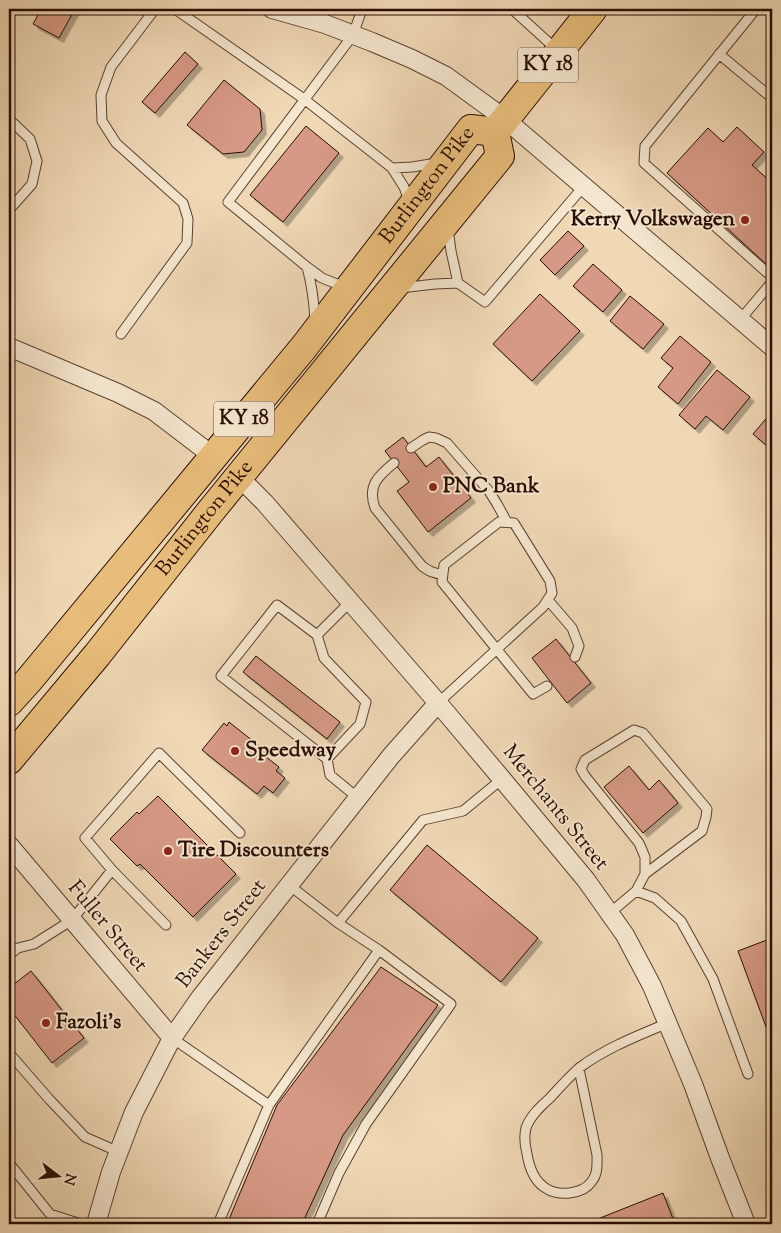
<svg xmlns="http://www.w3.org/2000/svg" width="781" height="1233" font-family="'Sorts Mill Goudy',serif">
  <defs>
    <filter id="shadow"><feDropShadow dx="4.5" dy="4.5" stdDeviation="0" flood-color="#0004"/></filter>
  </defs>
  <rect width="100%" height="100%" fill="#f0d8b5"/>
  <filter id="stains"><feTurbulence type="fractalNoise" baseFrequency=".004" numOctaves="4"/><feColorMatrix values="0 0 0 0 .2 0 0 0 0 .09 0 0 0 0 .02 0 0 0 .5 -.17"/></filter>
  <radialGradient id="worn" r=".72"><stop offset=".6" stop-color="#630" stop-opacity="0"/><stop offset="1" stop-color="#630" stop-opacity=".3"/></radialGradient>
  <path fill="#d69985" stroke="#280d03" filter="url(#shadow)" d="M41 9H75L59 38 33 24Z
    M185 52 198 64 155 113 142 102Z
    M224 80 260 109 262 130 244 152 223 154 187 125Z
    M306 126 339 153 283 222 250 195Z
    M737 127 764 152 752 165 772 183V258L766 264 667 173 708 128 723 142Z
    M568 231 584 246 555 275 540 260Z
    M593 264 622 290 603 312 573 286Z
    M540 294 580 331 532 381 493 344Z
    M630 296 664 324 643 349 610 321Z
    M680 336 711 362 678 404 658 387 673 368 661 358Z
    M717 370 750 397 723 430 706 416 695 429 679 415Z
    M771 413 772 415V450L753 434Z
    M403 437 426 467 439 457 471 498 428 532 397 491 409 482 385 451Z
    M556 639 591 683 567 703 532 658Z
    M256 656 340 722 327 739 243 672Z
    M229 722 263 749 261 753 279 767 276 771 285 778 273 793 264 786 257 794 202 750 224 723 227 726Z
    M629 766 649 790 659 780 678 803 643 833 604 787Z
    M158 796 236 874 193 917 140 864 137 866 110 839 137 812 139 814Z
    M427 845 538 938 501 982 390 890Z
    M772 938V1043L738 951Z
    M381 967 438 1005 343 1135 302 1224H227L277 1105Z
    M31 971 84 1038 52 1063 9 1008V988Z
    M663 1193 675 1224H585Z"/>
  <g fill="none" stroke-linecap="round" stroke-linejoin="round">
    <defs>
      <path id="service" d="M175 9 304 99 392 168 404 187 409 201
        M512 9 557 50
        M756 9 645 146 644 163 772 277
        M719 54 772 98
        M9 119 30 139 37 161 32 184 9 210
        M392 168 412 167 437 163
        M448 229 451 251 458 283
        M307 267C312 285 314 302 315 321
        M347 285 337 284 322 278 307 267 228 202 353 35 360 15 363 9
        M400 288 435 284 458 283 485 302 583 187
        M740 320 772 282
        M121 334 187 243 188 219 183 203 116 143 102 121 101 95 111 67 155 9
        M411 448 423 440 429 437 436 438 447 443 489 491 497 504 507 522
        M394 463C378 476 367 486 375 508L422 566C429 571 434 574 443 574
        M548 600 572 628 579 646 575 657
        M351 601 317 635 324 658 366 702 360 724 327 759 330 775 358 798
        M317 635 277 605 221 676 327 759
        M438 703 543 607 552 593 550 581 514 523 499 522 444 565 442 582 533 694 547 686
        M112 870 166 925
        M289 885 338 923 379 950 451 1004 366 1124 339 1173 317 1224
        M636 891 645 874V857L639 843 585 776 581 769 585 760 634 730 643 733 707 809 706 817 702 831 645 874
        M610 913 636 891 655 898 681 921 713 979 748 1074
        M338 923 423 820 463 811 502 779
        M9 955 18 948 34 944 72 920 112 870 85 838 159 753 240 833
        M172 1038 269 1105
        M9 1053 49 1099 85 1137 119 1152
        M579 1069 597 1155C597 1164 598 1174 592 1181 583 1195 557 1197 544 1187 534 1180 529 1166 527 1154 525 1146 524 1136 526 1128 530 1116 541 1106 550 1098 559 1088 569 1077 579 1068 606 1048 637 1036 668 1023
        M9 1163 50 1214 81 1224
        M218 1224 269 1105 379 950"/>
      <path id="minor" d="M272 9 325 24 372 42 412 59 446 76 505 119 772 347
        M9 347 118 393 154 411 213 456
        M239 477 265 503 438 703 502 779 586 880 625 935 652 986 693 1084 720 1158 746 1224
        M9 845 172 1038
        M96 1224 111 1172 134 1112 172 1038 200 998 391 756 438 703"/>
      <g id="primary">
        <path id="s1" d="M9 702 29 680 304 347 471 129 495 132"/>
        <path id="s2" d="M9 760 97 655 210 512 500 156 495 132 593 9"/>
      </g>
    </defs>
    <use href="#service" stroke="#5a4030" stroke-width="11"/>
    <use href="#minor" stroke="#5a4030" stroke-width="20"/>
    <use href="#primary" stroke="#280d03" stroke-width="30"/>
    <use href="#service" stroke="#f5e6cf" stroke-width="9"/>
    <use href="#minor" stroke="#f5e6cf" stroke-width="18"/>
    <use href="#primary" stroke="#e8bc7a" stroke-width="28"/>
  </g>
  <g fill="#8f2418" stroke="#f5e6cf" stroke-width="2">
    <circle cx="745" cy="220" r="5"/>
    <circle cx="433" cy="487" r="5"/>
    <circle cx="235" cy="751" r="5"/>
    <circle cx="168" cy="851" r="5"/>
    <circle cx="46" cy="1023" r="5"/>
  </g>
  <g text-anchor="middle" dominant-baseline="central" stroke-width="4" stroke-linejoin="round" paint-order="stroke">
    <g fill="#f5e6cf" stroke="#664e40" stroke-width="1">
      <rect x="518" y="47.5" width="60" height="35" rx="4"/>
      <rect x="214" y="401.5" width="60" height="35" rx="4"/>
    </g>
    <g font-size="20" font-weight="bold" fill="#280d03">
      <text x="548" y="65">KY 18</text>
      <text x="244" y="419">KY 18</text>
    </g>
    <g font-size="21" fill="#280d03" stroke="#f5e6cf">
      <text stroke="none"><textPath href="#s1" startOffset="665">Burlington Pike</textPath></text>
      <text stroke="none"><textPath href="#s2" startOffset="311">Burlington Pike</textPath></text>
      <text transform="translate(555 808) rotate(51)">Merchants Street</text>
      <text transform="translate(107 927) rotate(50)">Fuller Street</text>
      <text transform="translate(222 934) rotate(-52)">Bankers Street</text>
    </g>
    <g font-size="21" font-weight="bold" fill="#280d03" stroke="#f5e6cf" text-anchor="start">
      <text x="735" y="220" text-anchor="end">Kerry Volkswagen</text>
      <text x="443" y="487">PNC Bank</text>
      <text x="245" y="751">Speedway</text>
      <text x="178" y="851">Tire Discounters</text>
      <text x="56" y="1023">Fazoli's</text>
    </g>
  </g>
  <rect width="781" height="1233" fill="none" stroke="#f0d8b5" stroke-width="30"/>
  <rect x="10" y="10" width="761" height="1213" fill="none" stroke="#280d03" stroke-width="2.5"/>
  <rect x="15" y="15" width="751" height="1203" fill="none" stroke="#280d03"/>
  <g transform="translate(58 1176) rotate(106)" stroke="#f5e6cf" stroke-width="4" paint-order="stroke">
  <path d="M0-4L9 19L0 12L-9 19Z" fill="#280d03"/>
  <text y="-8" font-size="14" font-weight="bold" text-anchor="middle" fill="#280d03">N</text>
  </g>
  <rect width="100%" height="100%" filter="url(#stains)"/>
  <rect width="100%" height="100%" fill="url(#worn)"/>
</svg>
